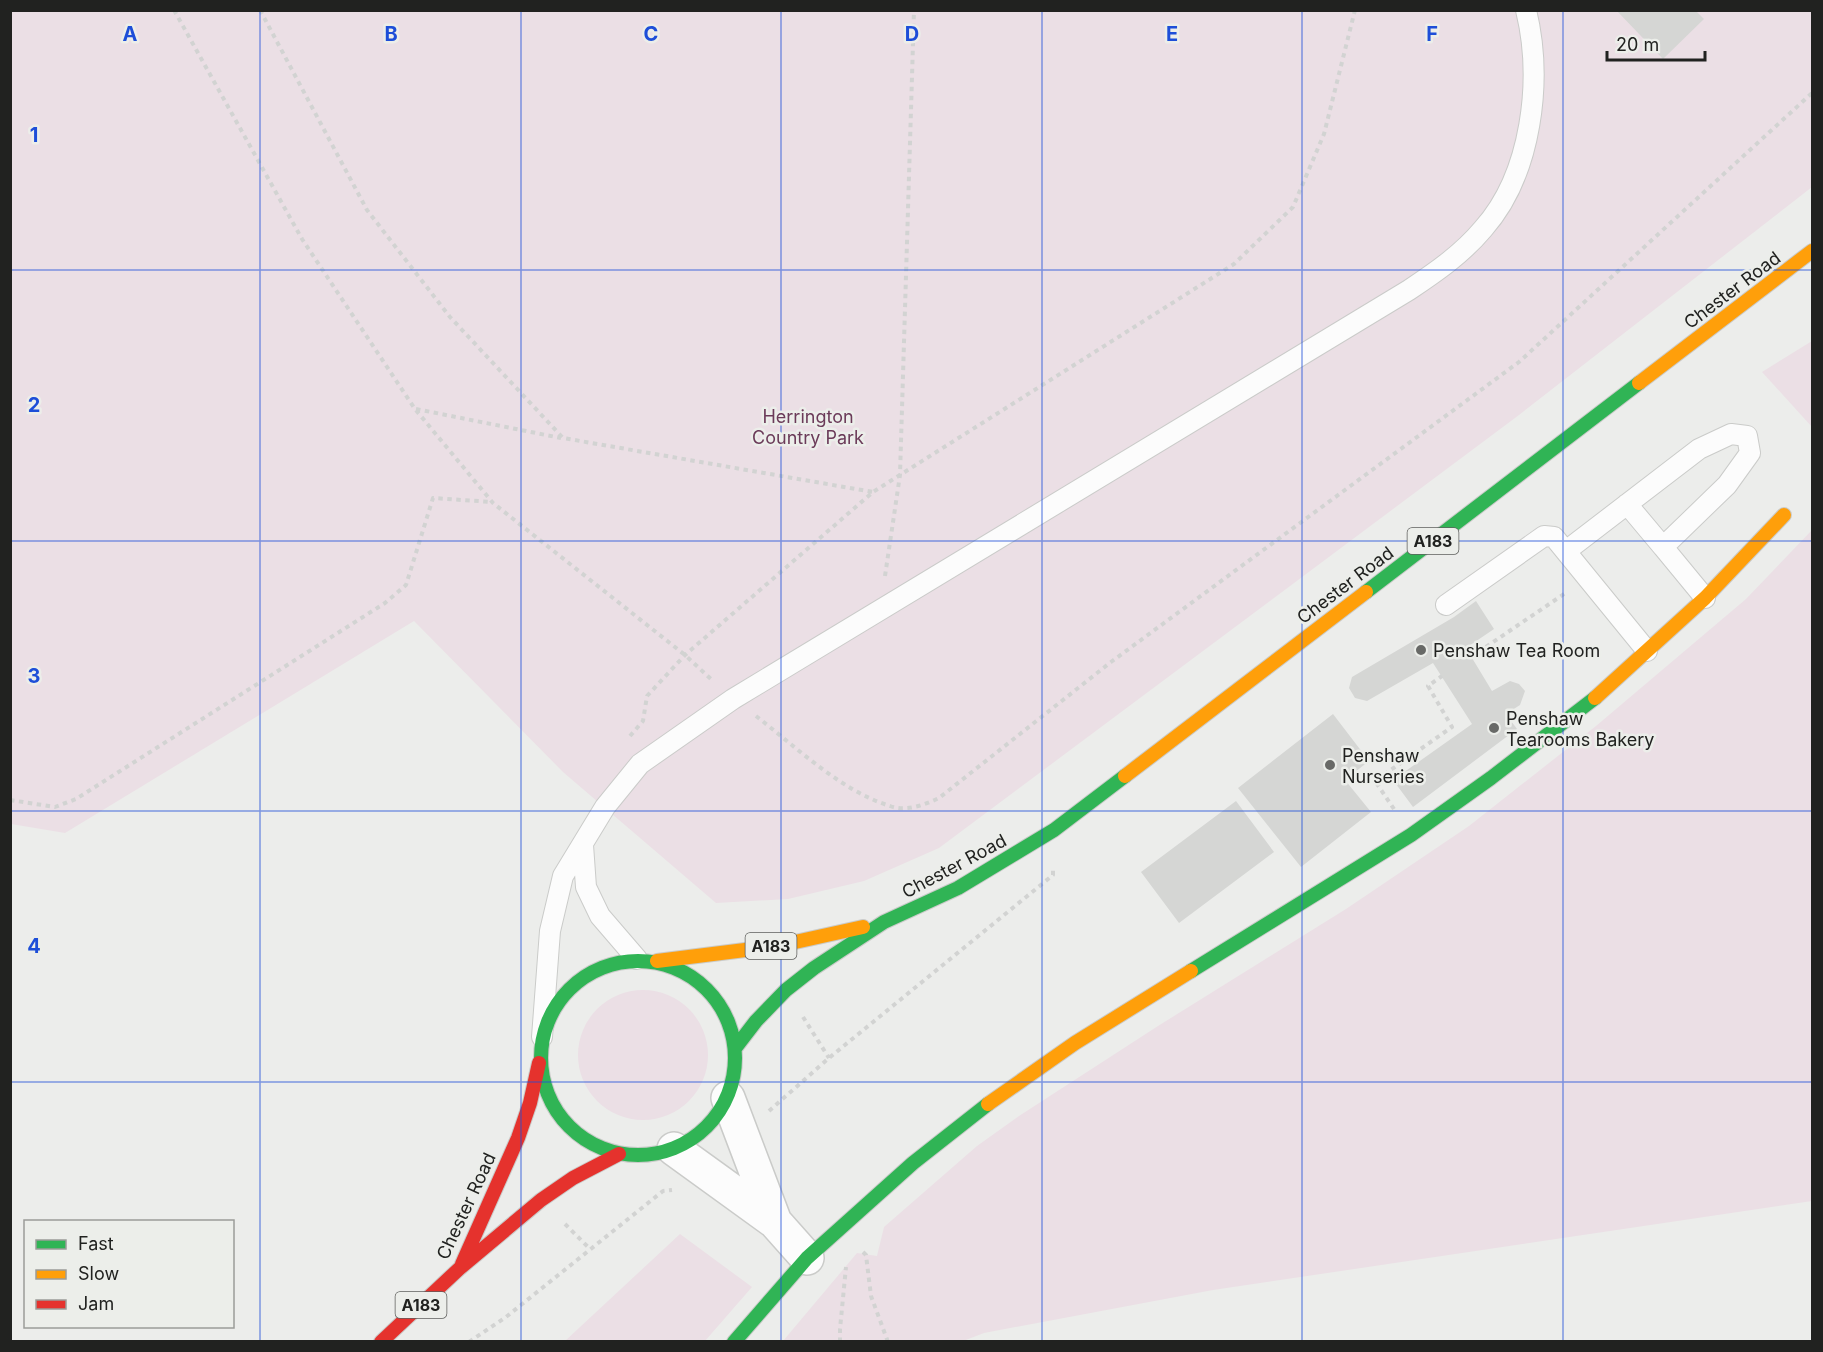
<svg xmlns="http://www.w3.org/2000/svg" width="1823" height="1352" font-family="Inter,sans-serif">
  <rect width="100%" height="100%" fill="#ecedeb"/>
  <path fill="#ebdfe5" d="M10 11H1812V187L1519 415 939 848 864 881 788 899 716 903 563 772 414 621 65 833 11 824Z
    M1812 341V427L1762 372Z
    M1812 530V1201L1213 1290 984 1333 963 1341H783L857 1253 877 1256 884 1227 977 1146 1019 1116 1158 1026 1346 909 1469 826 1596 726 1746 599Z
    M578 1055a65 65 0 1 1 130 0a65 65 0 1 1-130 0Z
    M680 1234 752 1287 705 1341H565Z"/>
  <path fill="#d5d6d4" d="M1616 10H1695L1704 19 1663 59Z
    M1476 601 1494 629 1466 648 1492 691 1510 681 1519 684 1525 691 1520 705 1506 714 1517 729 1413 807 1393 780 1472 724 1433 663 1367 701 1355 698 1349 688 1352 677 1454 617Z
    M1333 714 1369 761 1345 780 1371 812 1301 867 1238 788Z
    M1236 801 1274 852 1179 923 1141 872Z"/>
  <g fill="none" stroke-linecap="round" stroke-linejoin="round">
    <defs>
      <path id="lane" d="M1627 504 1663 547
        M1566 551 1699 449 1731 434 1747 436 1750 453 1727 485 1663 547 1705 598
        M1446 605 1544 536 1554 537 1647 651
        M583 845 586 887 600 916 637 959
        M542 1037 550 931 563 876 605 807 640 764 733 699 1409 290C1436 272 1462 254 1483 229 1532 174 1543 80 1526 10"/>
      <path id="street" d="M728 1098 775 1222
        M674 1149 775 1222 807 1258"/>
      <path id="fast" d="M1366 592 1639 383
        M541 1058a97 97 0 1 1 194 0a97 97 0 1 1-194 0Z
        M1191 971 1411 835 1491 778 1595 698
        M736 1047 756 1021 786 990 814 968 884 922 958 888 1054 830 1125 776
        M734 1342 807 1258 913 1163 988 1104"/>
      <path id="slow" d="M1639 383 1812 251
        M1595 698 1705 598 1784 515
        M1125 776 1366 592
        M657 961 777 946 863 927
        M988 1104 1075 1043 1191 971"/>
      <path id="jam" d="M462 1264 518 1138 530 1103 539 1063
        M381 1342 460 1268 541 1200 573 1178 619 1154"/>
    </defs>
    <use href="#lane" stroke="#cacbc9" stroke-width="22"/>
    <use href="#street" stroke="#cacbc9" stroke-width="36"/>
    <use href="#fast" stroke="#cacbc9" stroke-width="16"/>
    <use href="#slow" stroke="#cacbc9" stroke-width="16"/>
    <use href="#jam" stroke="#cacbc9" stroke-width="16"/>
    <path stroke="#d2d3d2" stroke-width="4" stroke-dasharray="4.5 4.5" stroke-linecap="butt" d="M174 10 302 239 415 409 493 503 685 655 713 681
      M260 10 367 210 450 317 563 438 873 492
      M416 409 561 438
      M885 576 900 475 914 10
      M1471 657 1567 592
      M756 716C796 747 841 791 890 806 906 812 924 805 939 798L1111 662 1519 362 1812 93
      M630 736 643 721 647 696 685 655 873 492 1234 264 1293 207 1324 134 1355 10
      M10 800 55 807 76 799 385 603 406 585 433 498 492 502
      M1394 809 1375 781 1452 727 1428 686 1442 676
      M803 1017 829 1058
      M769 1111 829 1058 1053 875V868
      M565 1224 590 1249
      M863 1252 866 1255 871 1296 888 1342
      M469 1342 506 1317 663 1191 672 1190
      M840 1342V1329L846 1267"/>
    <use href="#lane" stroke="#fcfcfc" stroke-width="20"/>
    <use href="#street" stroke="#fcfcfc" stroke-width="33"/>
    <use href="#fast" stroke="#30b455" stroke-width="14"/>
    <use href="#slow" stroke="#ff9f0a" stroke-width="14"/>
    <use href="#jam" stroke="#e5322d" stroke-width="14"/>
  </g>
  <path fill="none" stroke="#1d4ed8" stroke-width="1.5" stroke-opacity="0.55" d="M260 10V1342M521 10V1342M781 10V1342M1042 10V1342M1302 10V1342M1563 10V1342M10 270H1812M10 541H1812M10 811H1812M10 1082H1812"/>
  <g fill="#686967" stroke="#eceeea" stroke-width="2">
    <circle cx="1421" cy="650" r="6"/>
    <circle cx="1494" cy="728" r="6"/>
    <circle cx="1330" cy="765" r="6"/>
  </g>
  <g text-anchor="middle" dominant-baseline="central" stroke-width="5" stroke-linejoin="round" paint-order="stroke">
    <g fill="#eceeea" stroke="#5e5f5d" stroke-width="1.5">
      <rect x="1407.5" y="528" width="51" height="26" rx="4.5"/>
      <rect x="745.5" y="933" width="51" height="26" rx="4.5"/>
      <rect x="395.5" y="1292" width="51" height="26" rx="4.5"/>
    </g>
    <g font-size="16" font-weight="bold" fill="#212220">
      <text x="1433" y="541">A183</text>
      <text x="771" y="946">A183</text>
      <text x="421" y="1305">A183</text>
    </g>
    <g font-size="18" fill="#212220" stroke="#eceeea">
      <text transform="translate(1732 290) rotate(-37)">Chester Road</text>
      <text transform="translate(1345 585) rotate(-37)">Chester Road</text>
      <text transform="translate(954 866) rotate(-28)">Chester Road</text>
      <text transform="translate(466 1206) rotate(-65)">Chester Road</text>
    </g>
    <g font-size="18" fill="#6b3b59" stroke="#eceeea">
      <text x="808" y="416">Herrington<tspan x="808" dy="21">Country Park</tspan></text>
    </g>
    <g font-size="18" fill="#212220" stroke="#eceeea" text-anchor="start">
      <text x="1433" y="650">Penshaw Tea Room</text>
      <text x="1506" y="718">Penshaw<tspan x="1506" dy="21">Tearooms Bakery</tspan></text>
      <text x="1342" y="755">Penshaw<tspan x="1342" dy="21">Nurseries</tspan></text>
    </g>
  </g>
  <g font-size="20" text-anchor="middle" font-weight="bold" fill="#1d4ed8" stroke="#eceeea" stroke-width="5" stroke-linejoin="round" paint-order="stroke">
    <text x="130" y="41">A</text>
    <text x="391" y="41">B</text>
    <text x="651" y="41">C</text>
    <text x="912" y="41">D</text>
    <text x="1172" y="41">E</text>
    <text x="1432" y="41">F</text>
    <text x="34" y="142">1</text>
    <text x="34" y="412">2</text>
    <text x="34" y="683">3</text>
    <text x="34" y="953">4</text>
  </g>
  <rect width="1823" height="1352" fill="none" stroke="#212220" stroke-width="24"/>
  <rect x="24" y="1220" width="210" height="108" fill="#eceeea" stroke="#9b9c99" stroke-width="1.5"/>
  <rect x="36" y="1240" width="30" height="9" fill="#30b455" stroke="#9b9c99" stroke-width="1.5"/>
  <text x="78" y="1250" font-size="18" fill="#212220">Fast</text>
  <rect x="36" y="1270" width="30" height="9" fill="#ff9f0a" stroke="#9b9c99" stroke-width="1.5"/>
  <text x="78" y="1280" font-size="18" fill="#212220">Slow</text>
  <rect x="36" y="1300" width="30" height="9" fill="#e5322d" stroke="#9b9c99" stroke-width="1.5"/>
  <text x="78" y="1310" font-size="18" fill="#212220">Jam</text>
  <path d="M1607 51v9h98v-9" fill="none" stroke="#212220" stroke-width="3"/>
  <text x="1616" y="51" font-size="18" fill="#212220" stroke="#eceeea" stroke-width="4.5" paint-order="stroke">20 m</text>
</svg>
